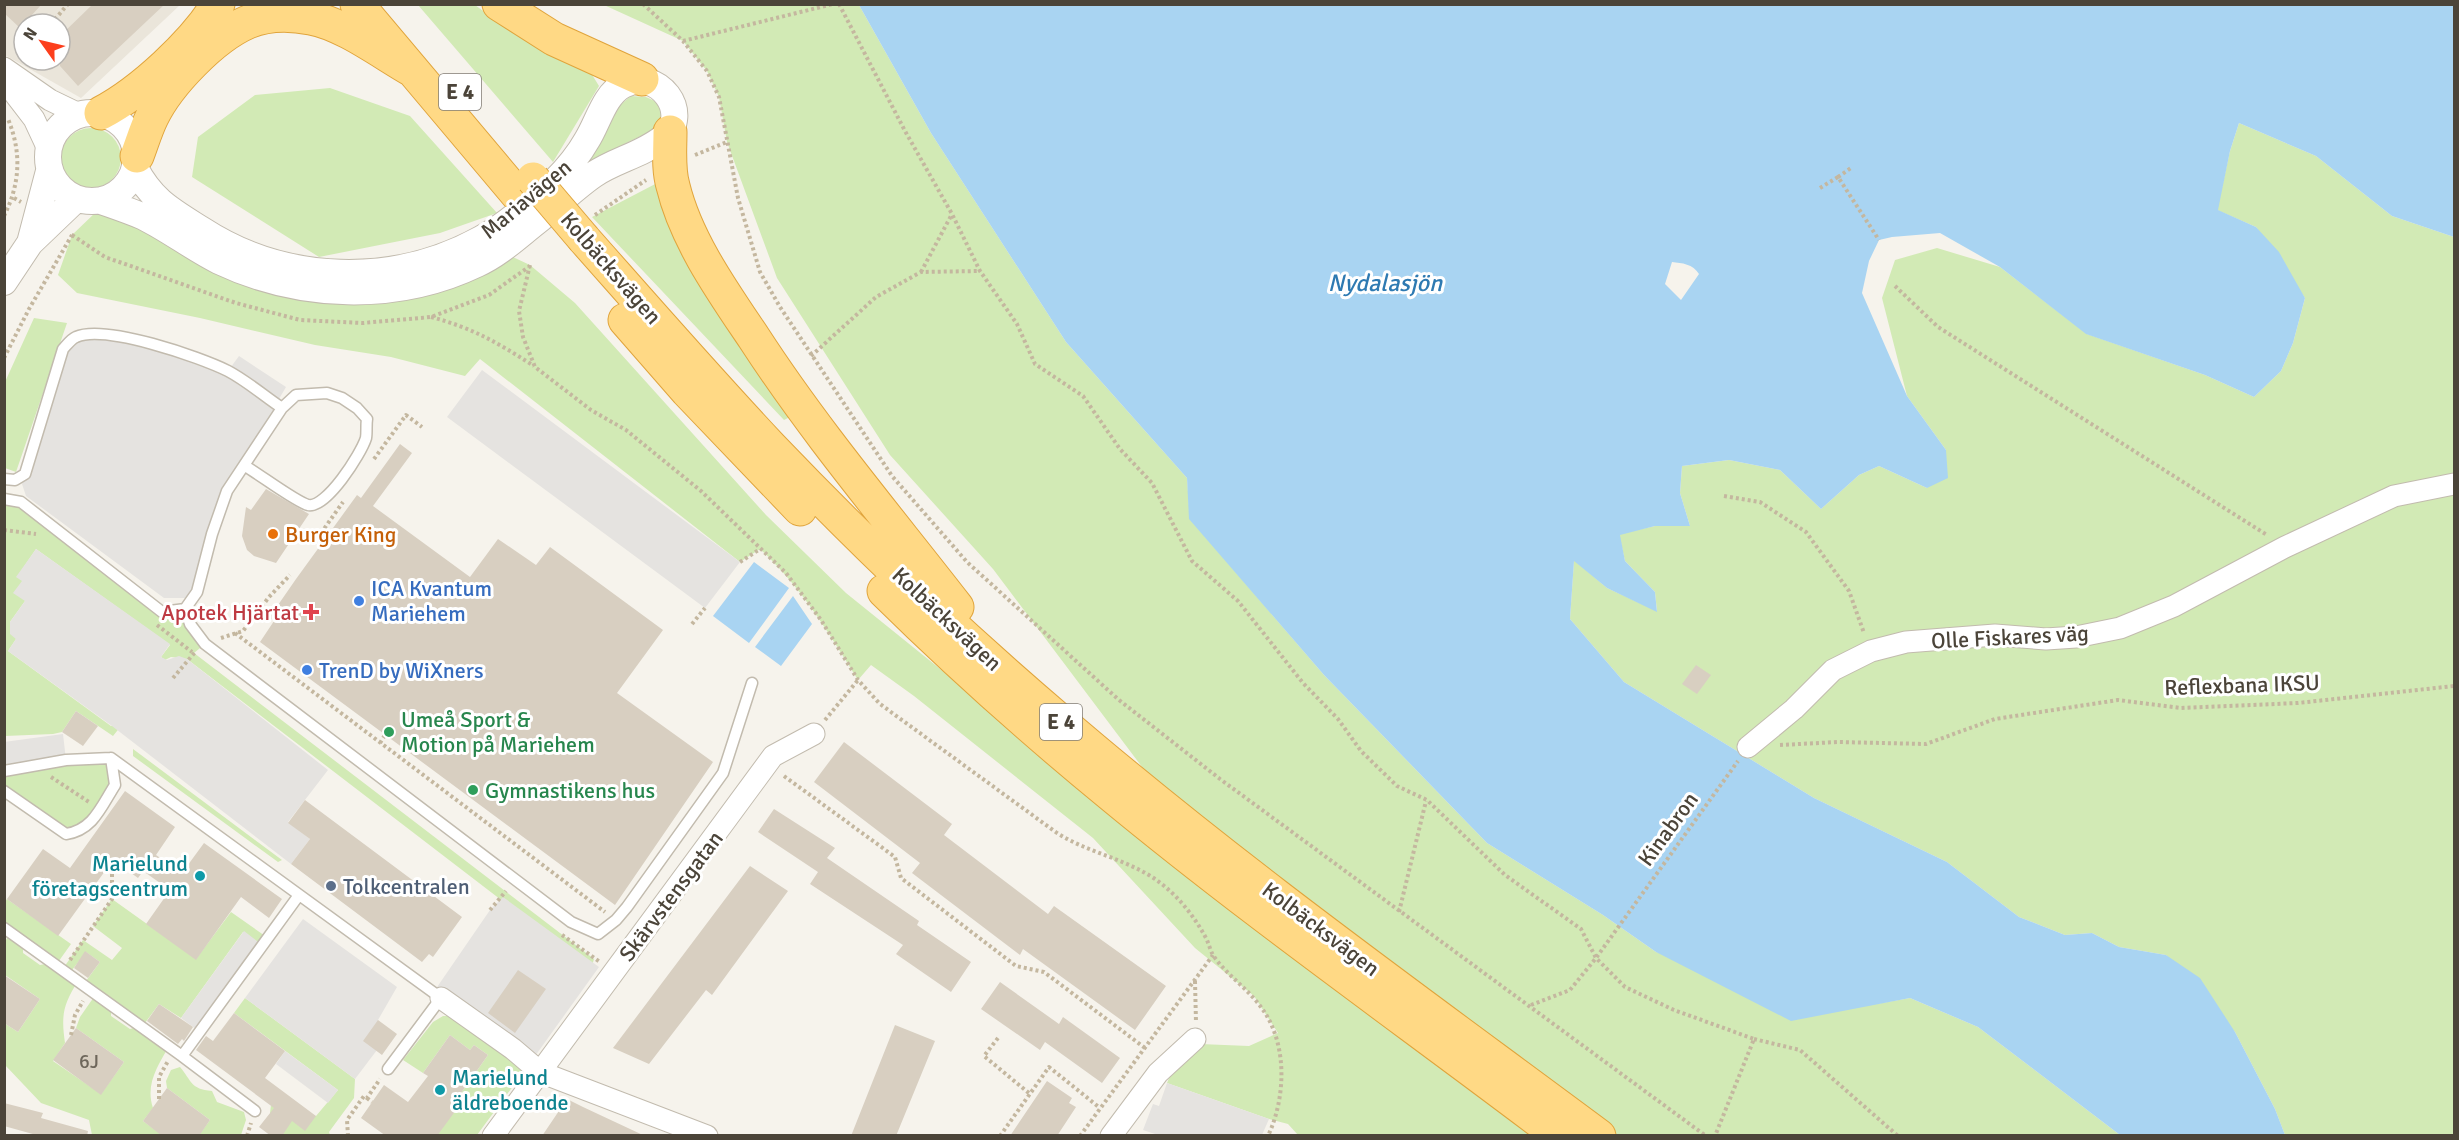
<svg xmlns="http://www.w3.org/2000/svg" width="2459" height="1140" font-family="Signika,sans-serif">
  <rect width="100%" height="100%" fill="#f6f3ec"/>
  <path fill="#eae5da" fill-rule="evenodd" d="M5 5H180L81 98 5 55ZM24 24H60V60H24Z"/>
  <path fill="#d2eab5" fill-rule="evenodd" d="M418 5H475L490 16 591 73 599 86 553 162Z
    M604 5H859L931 133 1066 342 1187 478 1190 519 1324 675 1487 843 1603 915 1656 952 1876 1004 1910 998 1978 1027 2120 1135H1298L1288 1124 1269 1119 1167 1083 1175 1064 1200 1044 1249 1046 1278 1033 1254 996 1195 948 1093 838 914 696 871 665 858 680C828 632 802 588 760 549L740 562 480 359 465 376 391 357 315 345 200 318 77 293 58 275 72 235 96 212 122 208 250 274 500 251 530 265 575 303 766 515 846 593 1177 860 1194 836 993 569 890 455 777 278 727 142 719 97 707 71 683 41Z
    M330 88 410 116 497 213 440 233 319 257 192 177 198 137 255 95Z
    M631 96 646 97 659 103 662 115 656 129 626 143 583 170 600 144 620 105Z
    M2239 123 2316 156 2392 216 2454 237V1135H2285L2275 1109 2235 1032 2166 955 2119 947 2092 933 2065 935 2019 917 1947 862 1814 798 1624 682 1570 619 1574 560 1607 588 1657 611 1655 592 1625 561 1619 534 1655 526H1690L1680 493 1682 466 1729 460 1780 470 1821 509 1859 475 1879 466 1927 488 1946 450 1907 396 1882 298 1895 260 1937 248 2000 267 2087 334 2205 375 2254 397 2281 371 2293 343 2305 298 2256 227 2217 210 2230 151Z
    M61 158a30 30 0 1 1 60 0a30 30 0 1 1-60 0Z
    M659 182 794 415 784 420 592 217Z
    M34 318 67 323 16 472 5 468V382Z
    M4 499 21 502 162 612 185 609 205 644 194 653 594 959 591 969 187 659 171 657 165 660 161 657 170 645 36 549 17 577 22 580 25 601 10 622 16 639 8 651 111 726 125 721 113 736 76 711 62 732 53 734 5 736Z
    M133 749 282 860 278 862 133 756Z
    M111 758 115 785 88 826 66 834 5 791V771Z
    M7 899 71 944 56 965 62 970 83 940 112 960 122 948 93 926 112 899 196 959 231 912 268 938 262 945 243 932 181 1018 159 1004 142 1027 169 1046C158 1066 145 1084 153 1108L143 1121 162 1135H92L89 1120 41 1103 5 1065 4 1023 18 1032 40 999 5 975V942L10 932 23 942V953L40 965 51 963 5 928V902ZM86 952 100 962 83 985 96 994 80 1017 76 1028 124 1062 101 1094 53 1061 65 1043C61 1015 63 1005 78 981L69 974ZM111 1004 140 1026 130 1029 111 1016Z
    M245 998 355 1079 354 1098 329 1132 330 1135H282L270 1113 271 1105 316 1116 338 1090 234 1013Z
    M443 1016H449L525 1070 477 1135H430L458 1106 454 1103 488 1055 474 1045 470 1050 450 1035 423 1073 403 1060 433 1022Z
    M180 1067C192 1081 190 1089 212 1091L217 1102 244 1112 246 1120 241 1135H199L210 1120 167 1088 166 1081 171 1070Z"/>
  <path fill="#e5e3e0" d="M75 337 132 338 228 371 239 356 286 387 276 404 282 408 227 491 200 582 185 598H164L26 496 22 484 57 372Z
    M482 370 740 562 705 608 447 417Z
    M36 549 170 644 161 657 167 660 179 656 187 659 328 770 288 822 310 839 291 864 112 726 8 651 16 639 10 634V622L25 601 13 593 22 581 16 577Z
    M63 734 66 760 5 768 4 742Z
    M503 897 599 967 525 1070 449 1016 441 998 433 993 490 910Z
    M303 919 397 987 378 1020 377 1050 355 1079 245 998Z
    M244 931 262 945 200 1032 181 1018Z
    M285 1051 338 1090 328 1103 276 1064Z
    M1167 1083 1269 1119 1262 1135H1158L1143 1130 1153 1104 1159 1106Z"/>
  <path fill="#a9d4f2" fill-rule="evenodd" d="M859 5H2454V237L2392 216 2316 156 2239 123 2230 151 2218 210 2256 227 2279 252 2305 298 2293 343 2281 371 2254 397 2205 375 2086 334 2000 267 1940 233 1892 237 1879 240 1869 261 1862 293 1907 396 1946 450 1948 478 1927 488 1879 466 1859 475 1821 509 1780 470 1729 460 1682 466 1680 493 1690 526H1655L1620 535 1625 561 1655 592 1657 612 1607 588 1574 561 1570 619 1624 682 1814 798 1947 862 2019 917 2065 935 2092 933 2119 947 2166 955 2200 978 2235 1032 2275 1109 2285 1135H2120L1978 1027 1910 998 1791 1021 1656 952 1603 915 1487 843 1324 675 1189 519 1187 478 1066 342 931 133ZM1672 262C1682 263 1693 264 1699 274L1681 300 1665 284Z
    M754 562 789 588 749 643 713 616Z
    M793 596 812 624 781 666 755 647Z"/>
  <path fill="#d8cfc1" d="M4 4H42L20 28 4 13Z
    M93 4H165L78 86 60 66V36Z
    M400 444 412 453 373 506 470 577 498 539 536 565 550 547 663 630 617 693 713 762 615 905 260 642 274 621 269 618 296 579 357 495 361 498Z
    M266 489 309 514 276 563 254 556 247 550 242 536 246 507 251 510Z
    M1696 665 1711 675 1697 694 1682 684Z
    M76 711 98 726 83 746 62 732Z
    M844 742 952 824 944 835 1048 914 1054 906 1166 986 1135 1030 1023 949 1020 955 912 873 920 863 814 782Z
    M125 791 175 827 156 855 182 873 204 843 282 899 269 918 241 897 196 960 146 924 170 890 143 871 138 878 113 860 58 936 7 899 43 849 70 868Z
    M305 800 462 917 433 957 429 954 422 962 291 864 310 839 288 823Z
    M774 809 835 848 827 858 919 921 917 925 971 962 951 992 896 954 903 945 810 884 818 872 758 832Z
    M750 866 788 891 712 995 706 990 649 1064 613 1048Z
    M85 951 100 962 88 978 74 968Z
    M518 970 546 989 515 1033 488 1013Z
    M4 975 40 999 18 1032 4 1023Z
    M1000 982 1059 1024 1063 1017 1120 1058 1102 1083 1045 1042 1040 1050 981 1009Z
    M159 1004 193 1027 184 1041 182 1039 178 1044 147 1021Z
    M234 1013 285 1051 265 1078 316 1116 305 1131 292 1121 282 1136H271L259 1127 274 1108 196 1050 206 1036 213 1041Z
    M378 1020 397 1034 382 1055 363 1041Z
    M895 1025 935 1041 896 1136H851Z
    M76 1028 124 1062 101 1095 53 1060Z
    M450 1035 470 1050 474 1045 488 1055 454 1103 459 1106 437 1136H386L361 1118 384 1085 408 1102 428 1076 423 1073Z
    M1047 1081 1072 1098 1069 1103 1076 1107 1057 1136H1010Z
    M167 1088 210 1120 199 1136H162L143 1121Z
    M567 1099 583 1107 645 1136H542Z
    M4 1103 43 1113 41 1118 88 1131 87 1136H40L4 1126Z"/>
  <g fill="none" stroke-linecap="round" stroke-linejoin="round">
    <defs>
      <path id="service" d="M245 466C259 474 296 502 308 505 326 509 361 454 366 438 367 432 366 425 367 419L357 408 342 398 327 393 296 395 282 408
        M4 479 15 480 25 474 63 349C66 346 71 339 76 337 105 324 200 357 228 371 247 381 264 396 282 408L227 491 212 534 197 592 185 609 162 612 21 502 4 499
        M185 609 190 624 205 644 571 922 598 934 616 920 627 907 723 773 752 683
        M111 758 441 998 388 1069
        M4 771 66 760 111 758
        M4 791 66 834C93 830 101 807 115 785L111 758
        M4 928 182 1056 255 1111
        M182 1056 299 895"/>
      <path id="minor" d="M4 68 50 100 79 114
        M4 80 34 119 48 149
        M1748 747 1794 709 1833 670 1871 651 1906 642 1995 635 2046 639 2076 637 2120 628 2174 606 2285 547 2394 496 2454 484
        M441 998 513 1049 540 1072 707 1136
        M493 1136 773 756 814 734
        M1111 1136 1158 1073 1195 1039"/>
      <path id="tertiary" d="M48 157a44 44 0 1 1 88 0a44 44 0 1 1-88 0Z
        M101 201C115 206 130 211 144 217 170 230 193 248 219 261 299 299 396 303 477 264 499 254 517 237 536 222 555 207 573 189 593 175 615 160 642 155 663 138 693 114 658 66 623 85 604 95 598 123 587 140 578 156 567 169 554 182 532 202 507 225 481 239 394 287 285 284 202 230 172 211 152 201 135 168
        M30 243 49 171
        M4 282 30 243 76 199"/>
      <path id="trunk" d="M357 4 517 194
        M499 4 554 39 642 79
        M101 113C141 92 194 43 218 4
        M670 132C670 150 668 169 673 186 686 240 723 292 754 338 815 432 888 518 957 607
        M137 156C142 143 146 129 152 117 168 84 213 37 248 22 267 14 291 14 311 18 344 24 382 53 412 70
        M584 239C646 309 707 379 771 447 862 542 958 634 1058 719 1231 868 1416 1000 1599 1136
        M625 320 687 391 800 509
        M884 591C956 662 1032 730 1110 794 1255 914 1409 1022 1559 1136"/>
    </defs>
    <use href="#service" stroke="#c2bbae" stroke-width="13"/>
    <use href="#minor" stroke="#c2bbae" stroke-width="23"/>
    <use href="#tertiary" stroke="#c2bbae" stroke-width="28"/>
    <use href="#trunk" stroke="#e0a43c" stroke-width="35"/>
    <path stroke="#c4b79f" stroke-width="4" stroke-dasharray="3 3" stroke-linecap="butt" d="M643 4 683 41 707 71 719 97 738 198 760 272 780 307 892 476 967 562 1119 700 1220 779 1706 1136
      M839 4 905 131 952 214 980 271 1017 324 1035 364 1083 396 1120 449 1152 483 1192 561 1238 601 1303 683 1338 719 1361 751 1397 786 1427 800 1505 875 1581 929 1596 958 1625 987 1674 1010 1754 1039 1715 1136
      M51 24 68 4
      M683 41 833 4
      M695 155 727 142
      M1838 177 1851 168
      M1820 188 1838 177 1879 240
      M14 198 21 202
      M595 215 646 180
      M4 216C20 184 22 153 8 119
      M72 235 105 257 236 303 300 320 363 323 431 317 489 295 530 266
      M530 265 519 311 523 337 535 367 591 410 626 430 701 491 786 573 821 620 858 680 880 704 1057 833C1087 852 1122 858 1152 877 1175 892 1193 914 1206 938 1209 944 1210 950 1213 955 1225 973 1243 985 1257 1002 1288 1038 1287 1095 1268 1136
      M921 272 952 214
      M1895 286 1938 327 2267 535
      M431 317C473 328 498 343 534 366
      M811 356 876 297 921 272 980 271
      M4 358 29 309 72 235 70 234
      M374 459 406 415 422 427
      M1724 496 1760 502 1806 532 1849 591 1864 633
      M4 530 36 534
      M314 543 343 502
      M740 562 760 549
      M692 624 705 608
      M157 625 192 652
      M235 633 605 912
      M221 638 243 631 269 597 290 575
      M173 678 196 651
      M825 720 858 680
      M380 743 385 735
      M1780 745 1838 742 1926 744 1995 719 2118 700 2181 708 2298 703 2454 686
      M784 776 895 857 901 878 1016 966 1044 972 1145 1048
      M51 777 89 802
      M490 910 506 891
      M1399 912 1426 801
      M562 935 600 962
      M70 960 112 899V872
      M1195 981 1196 1022
      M1531 1005 1570 990 1596 958 1738 761
      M71 1035 75 1015 83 1001
      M998 1038 984 1056 1030 1094
      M1754 1039 1800 1050 1898 1136
      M367 1098 372 1102
      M159 1099V1077L168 1061
      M247 1136 251 1123
      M348 1136 347 1120 364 1096 367 1098 380 1079
      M1000 1136 1049 1067 1100 1108
      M1080 1136 1213 955"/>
    <use href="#service" stroke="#fff" stroke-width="10"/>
    <use href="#minor" stroke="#fff" stroke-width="21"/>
    <use href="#tertiary" stroke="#fff" stroke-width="26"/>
    <use href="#trunk" stroke="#ffd985" stroke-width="33"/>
    <defs>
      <path id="trunk-bridge" d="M533 179 584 239"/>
    </defs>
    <use href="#trunk-bridge" stroke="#e0a43c" stroke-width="35" stroke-linecap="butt"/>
    <use href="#trunk-bridge" stroke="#ffd985" stroke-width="33"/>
  </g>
  <circle fill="#e8710a" stroke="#fff" stroke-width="2" cx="273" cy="534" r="6"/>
  <g fill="#3f7fe0" stroke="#fff" stroke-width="2">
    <circle cx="359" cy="601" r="6"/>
    <circle cx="307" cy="670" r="6"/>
  </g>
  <path fill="#e0444e" stroke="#fff" stroke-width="2" d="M308 603h6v6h6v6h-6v6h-6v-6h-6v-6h6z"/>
  <g fill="#2e9e5b" stroke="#fff" stroke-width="2">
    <circle cx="389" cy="732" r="6"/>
    <circle cx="473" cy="790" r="6"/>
  </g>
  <g fill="#0f9aa8" stroke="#fff" stroke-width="2">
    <circle cx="200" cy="876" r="6"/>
    <circle cx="440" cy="1090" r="6"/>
  </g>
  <circle fill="#5c6f8a" stroke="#fff" stroke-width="2" cx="331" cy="886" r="6"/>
  <g text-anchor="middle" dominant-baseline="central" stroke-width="6" stroke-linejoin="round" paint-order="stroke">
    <g font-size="20" fill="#6e675b">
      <text x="89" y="1061">6J</text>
    </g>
    <g fill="#fff" stroke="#817c74" stroke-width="1.5">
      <rect x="439" y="74" width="42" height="36" rx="4.5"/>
      <rect x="1040" y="704" width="42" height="36" rx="4.5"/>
    </g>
    <g font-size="21" font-weight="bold" fill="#4b4439">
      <text x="460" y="92">E 4</text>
      <text x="1061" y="722">E 4</text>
    </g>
    <g font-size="22" fill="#4b4439" stroke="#fff">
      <text transform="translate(526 199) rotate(-40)">Mariavägen</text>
      <text transform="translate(611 268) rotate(49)">Kolbäcksvägen</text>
      <text transform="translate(947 619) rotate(43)">Kolbäcksvägen</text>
      <text transform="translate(2010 637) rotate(-3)">Olle Fiskares väg</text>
      <text transform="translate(2242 685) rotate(-2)">Reflexbana IKSU</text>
      <text transform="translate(1668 829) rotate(-54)">Kinabron</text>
      <text transform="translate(671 896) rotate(-53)">Skärvstensgatan</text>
      <text transform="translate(1321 929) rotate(37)">Kolbäcksvägen</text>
    </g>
    <g font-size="22" fill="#c56008" stroke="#fff" text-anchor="start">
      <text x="285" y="534">Burger King</text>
    </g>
    <g font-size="22" fill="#366cbe" stroke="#fff" text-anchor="start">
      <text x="371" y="588">ICA Kvantum<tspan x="371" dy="25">Mariehem</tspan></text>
      <text x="319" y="670">TrenD by WiXners</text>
    </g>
    <g font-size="22" fill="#be3a42" stroke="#fff" text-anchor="end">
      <text x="299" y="612">Apotek Hjärtat</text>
    </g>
    <g font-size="22" fill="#27864d" stroke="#fff" text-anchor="start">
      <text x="401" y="719">Umeå Sport &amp;<tspan x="401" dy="25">Motion på Mariehem</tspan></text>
      <text x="485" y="790">Gymnastikens hus</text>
    </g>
    <g font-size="22" fill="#0d838f" stroke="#fff" text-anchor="end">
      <text x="188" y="863">Marielund<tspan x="188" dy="25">företagscentrum</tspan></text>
      <text x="452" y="1077" text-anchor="start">Marielund<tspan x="452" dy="25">äldreboende</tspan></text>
    </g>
    <g font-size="22" fill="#4e5e75" stroke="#fff" text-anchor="start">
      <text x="343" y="886">Tolkcentralen</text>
    </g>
    <g font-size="24" font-style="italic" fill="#2e7ab2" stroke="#fff">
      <text x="1385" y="283">Nydalasjön</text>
    </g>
  </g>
  <rect width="2459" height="1140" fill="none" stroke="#4b4439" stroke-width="12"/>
  <g transform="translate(42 42) rotate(304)"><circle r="28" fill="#ffffff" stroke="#b7b4b0" stroke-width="1.5"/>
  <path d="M0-4.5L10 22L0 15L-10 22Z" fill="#fc3f1d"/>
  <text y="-9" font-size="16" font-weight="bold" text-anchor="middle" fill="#4b4439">N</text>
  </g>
</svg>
